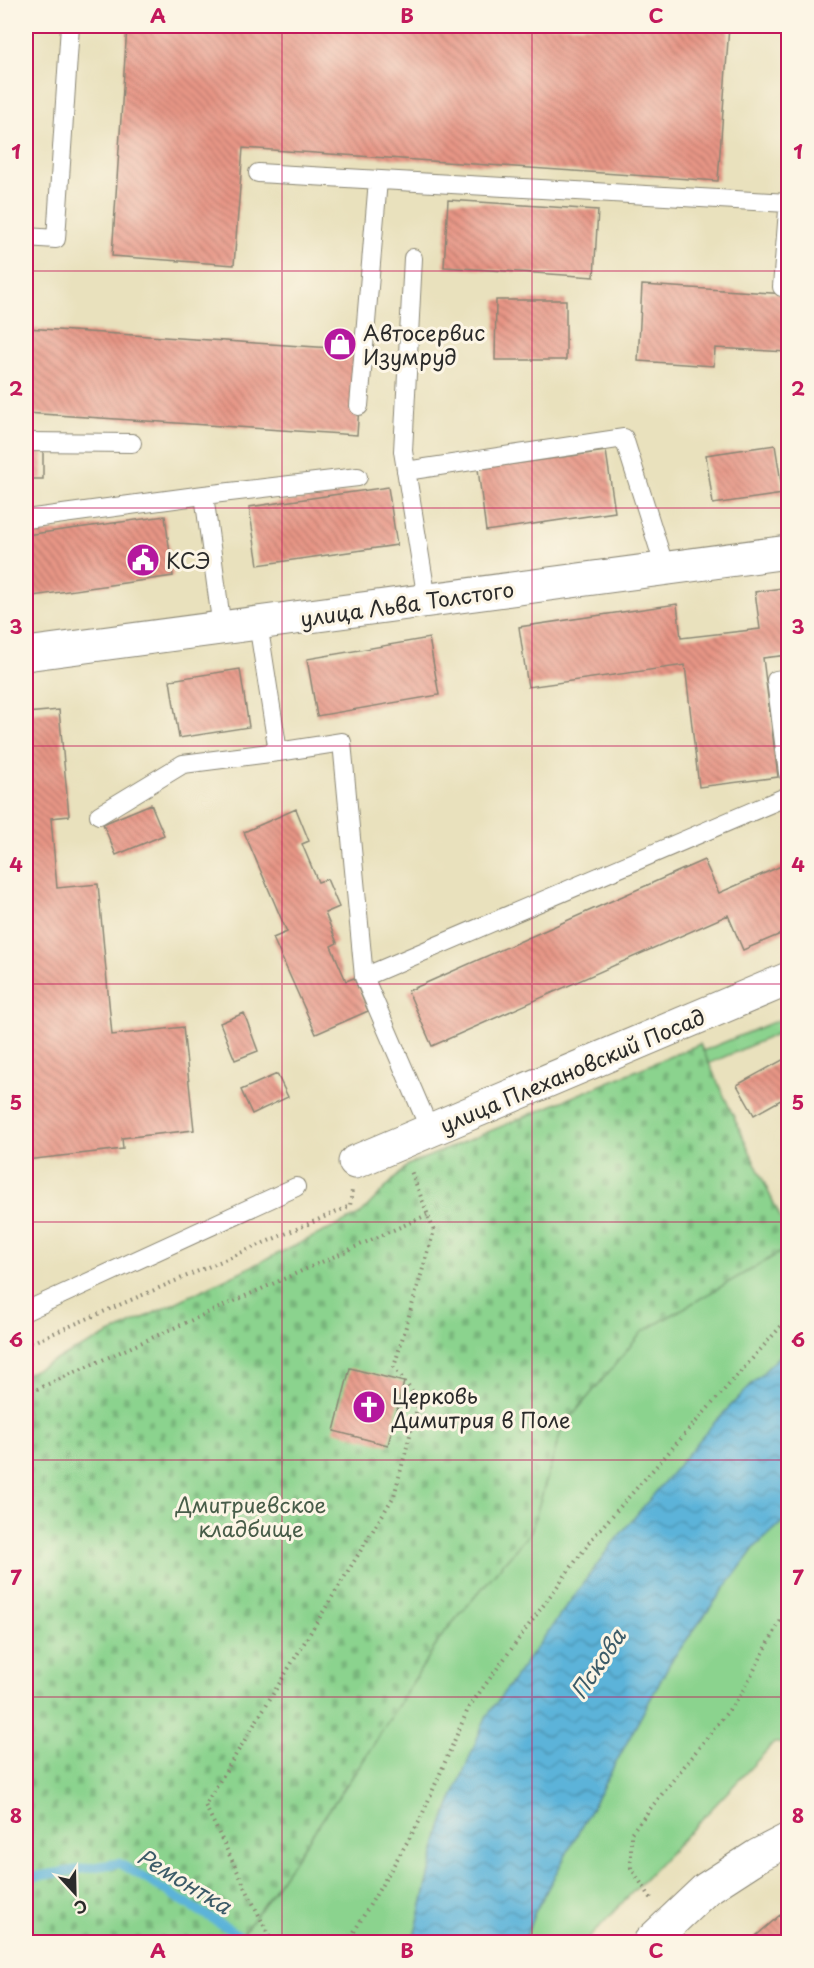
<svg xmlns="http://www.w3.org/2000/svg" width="814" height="1968" font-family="'Playpen Sans',sans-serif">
  <defs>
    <pattern id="cemetery-stones" width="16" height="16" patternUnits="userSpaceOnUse" patternTransform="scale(1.5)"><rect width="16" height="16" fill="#8bd38e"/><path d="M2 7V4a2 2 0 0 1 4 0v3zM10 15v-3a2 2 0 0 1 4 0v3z" fill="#78b57b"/></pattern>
    <pattern id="water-waves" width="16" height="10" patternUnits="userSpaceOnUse" patternTransform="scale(1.5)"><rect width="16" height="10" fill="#5cb3d9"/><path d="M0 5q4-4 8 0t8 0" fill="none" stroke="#4c92b0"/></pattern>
    <pattern id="building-back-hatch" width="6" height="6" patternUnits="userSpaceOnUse" patternTransform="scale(1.5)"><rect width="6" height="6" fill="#e79585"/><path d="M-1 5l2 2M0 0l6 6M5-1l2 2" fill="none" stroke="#bb7a6d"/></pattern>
  </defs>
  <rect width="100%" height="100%" fill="#fcf5e5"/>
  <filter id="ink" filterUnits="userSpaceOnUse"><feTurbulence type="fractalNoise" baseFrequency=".0167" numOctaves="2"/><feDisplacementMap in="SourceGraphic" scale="12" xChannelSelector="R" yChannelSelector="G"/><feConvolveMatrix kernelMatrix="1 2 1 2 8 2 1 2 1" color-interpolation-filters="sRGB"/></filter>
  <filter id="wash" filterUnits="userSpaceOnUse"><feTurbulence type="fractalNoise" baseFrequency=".008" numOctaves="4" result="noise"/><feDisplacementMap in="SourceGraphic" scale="24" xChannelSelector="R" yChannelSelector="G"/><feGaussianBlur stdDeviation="1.35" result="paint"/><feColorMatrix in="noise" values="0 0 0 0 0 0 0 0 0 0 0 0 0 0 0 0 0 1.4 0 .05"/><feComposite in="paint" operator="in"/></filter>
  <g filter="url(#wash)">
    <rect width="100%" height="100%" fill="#e9e1bd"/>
    <path fill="#8bd38e" stroke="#5b7f5c" stroke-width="1.5" d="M788 1016V1029L708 1064 703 1051Z
      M788 1248V1347L713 1424 441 1827 413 1942H237L361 1764 443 1634 531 1531 562 1428 642 1332Z
      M788 1517V1742L774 1743 585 1942H524L534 1914 671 1661 755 1547Z"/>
    <path fill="url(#cemetery-stones)" stroke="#5b7f5c" stroke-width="1.5" d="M700 1044 788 1234V1248L642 1332 562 1428 531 1531 443 1634 361 1764 237 1942H26V1374L359 1215 408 1165Z"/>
    <path fill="url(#water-waves)" stroke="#446f82" stroke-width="1.5" d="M788 1347V1517L755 1547 671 1661 534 1914 524 1942H413L441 1827 486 1717 612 1544 713 1424Z"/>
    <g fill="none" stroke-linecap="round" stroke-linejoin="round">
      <path stroke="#5cb3d9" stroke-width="9" d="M26 1878 119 1863 251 1942"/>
    </g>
    <g id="blocks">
      <path fill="url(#building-back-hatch)" d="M127 26H729L718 181 243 148 234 265 112 256Z
        M448 200 598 210 594 277 444 267Z
        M642 285 788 294V352L715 348 714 366 638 361Z
        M496 300H566V360H495Z
        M26 328 363 350 357 435 26 413Z
        M775 445 783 494 713 504 706 455Z
        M26 451H43V479H26Z
        M606 451 615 512 486 531 478 469Z
        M388 487 397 545 258 565 249 507Z
        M165 516 173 576 26 597V535Z
        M788 587V655L763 658 778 777 699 787 685 665 528 687 519 627 677 604 681 638 760 629 755 592Z
        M429 638 439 695 317 716 307 659Z
        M240 669 249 727 179 738 170 680Z
        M59 710 69 816 51 818 57 888 98 884 112 1035 183 1027 194 1130 122 1138 123 1149 26 1160V713Z
        M151 804 164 835 116 855 103 824Z
        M296 809 309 841 302 844 318 882 327 879 339 907 325 913 337 943 331 946 346 981 354 978 368 1011 316 1034 273 938 287 932 244 832Z
        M704 860 719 893 788 863V931L743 950 728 915 432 1046 408 991Z
        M244 1013 258 1051 235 1060 220 1023Z
        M786 1058 788 1064V1096L754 1115 737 1085Z
        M277 1074 288 1097 252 1114 241 1090Z
        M350 1368 404 1382 388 1445 334 1431Z
        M780 1915 788 1924V1942H749Z"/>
    </g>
  </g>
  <g filter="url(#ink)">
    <use href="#blocks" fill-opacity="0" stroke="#8a8674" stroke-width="1.5"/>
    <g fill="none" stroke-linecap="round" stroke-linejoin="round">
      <defs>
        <path id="service" d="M258 173 788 203
          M788 210 782 287 788 288
          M26 237 56 239 70 26
          M413 258 403 451 427 600
          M359 406 378 180
          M26 442 132 443
          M406 471 624 438 665 568
          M204 495 358 477
          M26 519 204 495 222 628
          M258 623 278 752 342 742 364 977
          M788 678 776 680 788 773
          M99 815 183 764 278 752
          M430 1130 364 977 788 796
          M26 1311 296 1187"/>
        <path id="minor" d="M26 654 788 552
          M355 1162 788 979
          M650 1942 706 1889 757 1856 788 1840"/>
      </defs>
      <use href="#service" stroke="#8a8674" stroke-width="20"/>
      <use href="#minor" stroke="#8a8674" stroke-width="35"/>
      <path stroke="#8a8674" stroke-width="4" stroke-dasharray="1.5 4.5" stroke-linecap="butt" d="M26 1345 350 1206 352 1190
        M26 1394 427 1215
        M651 1898 631 1868V1833L740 1696 788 1607
        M272 1942 205 1805 394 1496 419 1401 394 1367 434 1231 411 1171
        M348 1942 419 1822 469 1707 594 1536 784 1323 788 1320"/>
      <use href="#service" stroke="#fff" stroke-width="18"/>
      <use href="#minor" stroke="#fff" stroke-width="33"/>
    </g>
  </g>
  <path fill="none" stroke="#c2185b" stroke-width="1.5" stroke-opacity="0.55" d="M282 26V1942M532 26V1942M26 271H788M26 508H788M26 746H788M26 984H788M26 1222H788M26 1460H788M26 1697H788"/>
  <defs>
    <symbol id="shop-disc" viewBox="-11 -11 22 22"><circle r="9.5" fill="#b5179e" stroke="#fcf5e5"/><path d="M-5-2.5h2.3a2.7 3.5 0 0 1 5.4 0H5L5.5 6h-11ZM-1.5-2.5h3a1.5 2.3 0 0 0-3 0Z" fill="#fff"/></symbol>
    <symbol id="civic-disc" viewBox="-11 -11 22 22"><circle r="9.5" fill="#b5179e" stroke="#fcf5e5"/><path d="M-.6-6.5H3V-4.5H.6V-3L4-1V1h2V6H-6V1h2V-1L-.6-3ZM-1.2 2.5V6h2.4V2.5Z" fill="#fff"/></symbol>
    <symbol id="church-disc" viewBox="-11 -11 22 22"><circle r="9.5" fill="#b5179e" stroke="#fcf5e5"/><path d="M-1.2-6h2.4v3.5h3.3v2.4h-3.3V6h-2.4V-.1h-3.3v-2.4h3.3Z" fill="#fff"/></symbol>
  </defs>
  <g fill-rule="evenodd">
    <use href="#shop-disc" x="321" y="325" width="38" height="38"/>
    <use href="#civic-disc" x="124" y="541" width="38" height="38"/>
    <use href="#church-disc" x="350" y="1388" width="38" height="38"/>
  </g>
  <g text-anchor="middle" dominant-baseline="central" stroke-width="6" stroke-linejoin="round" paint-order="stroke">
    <g font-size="21" fill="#2b2b2b" stroke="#fcf5e5" text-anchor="start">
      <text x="363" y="332">Автосервис<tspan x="363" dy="24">Изумруд</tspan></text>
      <text x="166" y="560">КСЭ</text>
      <text x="392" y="1395">Церковь<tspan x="392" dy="24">Димитрия в Поле</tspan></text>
    </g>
    <g font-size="21" fill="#2b2b2b" stroke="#fcf5e5">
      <text transform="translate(407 603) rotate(-8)">улица Льва Толстого</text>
      <text transform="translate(572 1070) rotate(-23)">улица Плехановский Посад</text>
    </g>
    <g font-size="21" fill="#485d49" stroke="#fcf5e5">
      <text x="251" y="1504">Дмитриевское<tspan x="251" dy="24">кладбище</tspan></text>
    </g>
    <g font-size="22" font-style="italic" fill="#3c5b68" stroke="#fcf5e5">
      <text transform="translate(597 1663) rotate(-56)">Пскова</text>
      <text transform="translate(185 1880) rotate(31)">Ремонтка</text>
    </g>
  </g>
  <rect width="814" height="1968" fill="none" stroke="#fcf5e5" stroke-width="66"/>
  <g transform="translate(75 1893) rotate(158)" stroke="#fcf5e5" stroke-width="4.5" paint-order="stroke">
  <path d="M0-4.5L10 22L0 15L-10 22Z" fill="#2b2b2b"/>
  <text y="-9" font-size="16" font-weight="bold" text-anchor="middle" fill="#2b2b2b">С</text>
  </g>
  <rect x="33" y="33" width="748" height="1902" fill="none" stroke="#c2185b" stroke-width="2"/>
  <g font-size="20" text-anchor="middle" font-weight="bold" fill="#c2185b">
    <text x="158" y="23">A</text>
    <text x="407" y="23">B</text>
    <text x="656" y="23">C</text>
    <text x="16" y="159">1</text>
    <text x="798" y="159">1</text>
    <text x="16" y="396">2</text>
    <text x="798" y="396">2</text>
    <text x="16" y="634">3</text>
    <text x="798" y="634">3</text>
    <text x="16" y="872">4</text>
    <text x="798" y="872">4</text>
    <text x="16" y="1110">5</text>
    <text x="798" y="1110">5</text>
    <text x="16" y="1347">6</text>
    <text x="798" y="1347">6</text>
    <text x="16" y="1585">7</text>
    <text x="798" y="1585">7</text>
    <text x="16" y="1823">8</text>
    <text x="798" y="1823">8</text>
    <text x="158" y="1958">A</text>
    <text x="407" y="1958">B</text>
    <text x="656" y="1958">C</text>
  </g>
</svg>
